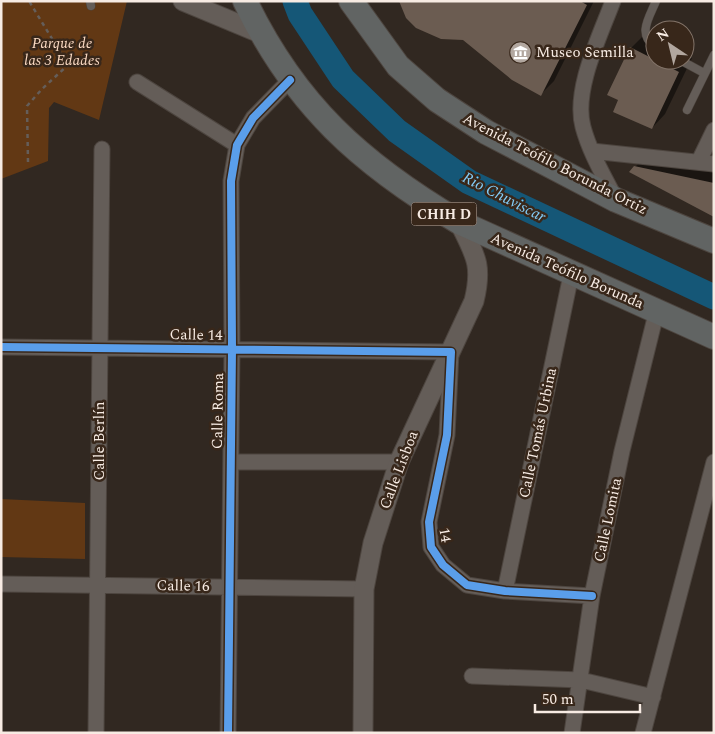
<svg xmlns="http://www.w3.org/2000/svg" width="715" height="734" font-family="Spectral,serif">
  <rect width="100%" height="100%" fill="#312821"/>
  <path fill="#623814" d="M1 1H127L99 120 54 102 49 108 48 161 1 179Z
    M1 499 85 503V559L1 557Z"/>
  <path fill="#0007" d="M400 1H594L554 81 541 94 464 39 441 38 417 27Z
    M645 34 655 39V60H685V55L692 58 665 114 652 128 620 99 631 48Z
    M649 153 714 166V216L635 167Z"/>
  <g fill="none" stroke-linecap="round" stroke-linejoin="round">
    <path stroke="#155777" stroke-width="25" d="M295 1 300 14 343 79 397 131 469 182 714 297"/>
  </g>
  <path fill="#6b5c51" d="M399 1H580L587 5 541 96 512 80 463 40 441 39 416 28 406 18Z
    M630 47 679 72 652 129 613 112 618 100 607 95Z
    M634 166 714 183V217L629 172Z"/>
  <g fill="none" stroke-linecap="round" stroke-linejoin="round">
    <defs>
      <path id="service" d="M90 1 91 6
        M655 47C637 34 649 18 656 1
        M680 60 704 73
        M687 110 714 55"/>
      <path id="minor" d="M613 1C600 36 573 90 583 127 590 153 604 176 616 200
        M137 82 237 145
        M592 151 714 164
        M699 161 714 130
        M1 347 451 352 447 435 429 522 431 547 443 565 467 585 505 591 592 596
        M231 462H399
        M1 584 364 589
        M505 591 571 275
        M472 676 581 680 653 697
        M96 733 102 149
        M228 733 232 349 231 181 237 145 253 118 290 80
        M572 733 592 596 622 451 657 310
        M643 733 714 462"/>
      <path id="tertiary" d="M183 1 260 33
        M363 733 364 589 373 543 399 462 474 301C483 264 475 255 459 222"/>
      <path id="primary" d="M245 1C295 105 361 164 459 222L714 337
        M351 1 398 66 437 100 486 132 616 200 714 241"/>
    </defs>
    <use href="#service" stroke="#4d453f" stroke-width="9"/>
    <use href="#minor" stroke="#4d453f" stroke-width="17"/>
    <use href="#tertiary" stroke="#4d453f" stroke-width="21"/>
    <use href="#primary" stroke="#4d453f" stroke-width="26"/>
    <path stroke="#655e5a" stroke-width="2.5" stroke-dasharray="4 4" stroke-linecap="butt" d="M28 162 27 106 42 89 68 65 29 1"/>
    <use href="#service" stroke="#645d58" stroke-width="8"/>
    <use href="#minor" stroke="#645d58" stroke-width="15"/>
    <use href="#tertiary" stroke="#645d58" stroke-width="19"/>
    <use href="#primary" stroke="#616463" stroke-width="24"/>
    <defs>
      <path id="cycleway" d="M1 347 451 352 447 435 429 522 431 547 443 565 467 585 505 591 592 596
        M228 733 232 349 231 181 237 145 253 118 290 80"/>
    </defs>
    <use href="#cycleway" stroke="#38271a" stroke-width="11"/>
    <use href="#cycleway" stroke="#5a9eea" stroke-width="8"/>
  </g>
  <defs>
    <symbol id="museum-disc" viewBox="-11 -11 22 22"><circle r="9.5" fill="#b2a79f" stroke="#38271a"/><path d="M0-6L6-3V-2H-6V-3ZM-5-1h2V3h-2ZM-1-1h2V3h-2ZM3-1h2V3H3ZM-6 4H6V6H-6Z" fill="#fff"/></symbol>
  </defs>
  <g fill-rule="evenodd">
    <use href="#museum-disc" x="508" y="40" width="25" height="25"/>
  </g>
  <g text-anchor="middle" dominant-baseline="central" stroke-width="5" stroke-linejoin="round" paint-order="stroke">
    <rect fill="#38271a" stroke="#beb0a7" stroke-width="1" x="411.5" y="202.5" width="65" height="23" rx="4"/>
    <g font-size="14" font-weight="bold" fill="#f7ebe3">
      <text x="444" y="214">CHIH D</text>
    </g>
    <g font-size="15" font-style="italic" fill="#fad9c2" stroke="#38271a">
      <text x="62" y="43">Parque de<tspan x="62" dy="17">las 3 Edades</tspan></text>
    </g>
    <g font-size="15" fill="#f7ebe3" stroke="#38271a" text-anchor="start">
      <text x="536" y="52">Museo Semilla</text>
    </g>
    <g font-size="15" fill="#f7ebe3" stroke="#38271a">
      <text transform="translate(555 164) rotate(27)">Avenida Teófilo Borunda Ortiz</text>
      <text transform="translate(567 271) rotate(24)">Avenida Teófilo Borunda</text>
      <text transform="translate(196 335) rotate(1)">Calle 14</text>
      <text transform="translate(218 411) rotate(-89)">Calle Roma</text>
      <text transform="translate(538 433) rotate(-78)">Calle Tomás Urbina</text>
      <text transform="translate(99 441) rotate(-90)">Calle Berlín</text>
      <text transform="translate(399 470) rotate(-69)">Calle Lisboa</text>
      <text transform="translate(608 520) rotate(-78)">Calle Lomita</text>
      <text transform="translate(445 535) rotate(80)">14</text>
      <text transform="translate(183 586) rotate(1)">Calle 16</text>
    </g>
    <g font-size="16" font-style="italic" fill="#83ccf7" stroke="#38271a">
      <text transform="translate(504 197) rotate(27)">Rio Chuviscar</text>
    </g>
  </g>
  <rect width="715" height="734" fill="none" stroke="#f7ebe3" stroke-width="5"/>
  <g transform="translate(670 45) rotate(325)"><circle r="24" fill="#38271a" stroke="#84756a"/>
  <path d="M0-4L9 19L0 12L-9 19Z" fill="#b2a79f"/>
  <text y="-8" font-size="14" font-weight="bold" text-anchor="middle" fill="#f7ebe3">N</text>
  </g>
  <path d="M535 704v8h105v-8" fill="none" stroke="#f7ebe3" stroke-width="2.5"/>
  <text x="542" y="704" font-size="15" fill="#f7ebe3" stroke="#38271a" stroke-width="4" paint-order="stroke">50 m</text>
</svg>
